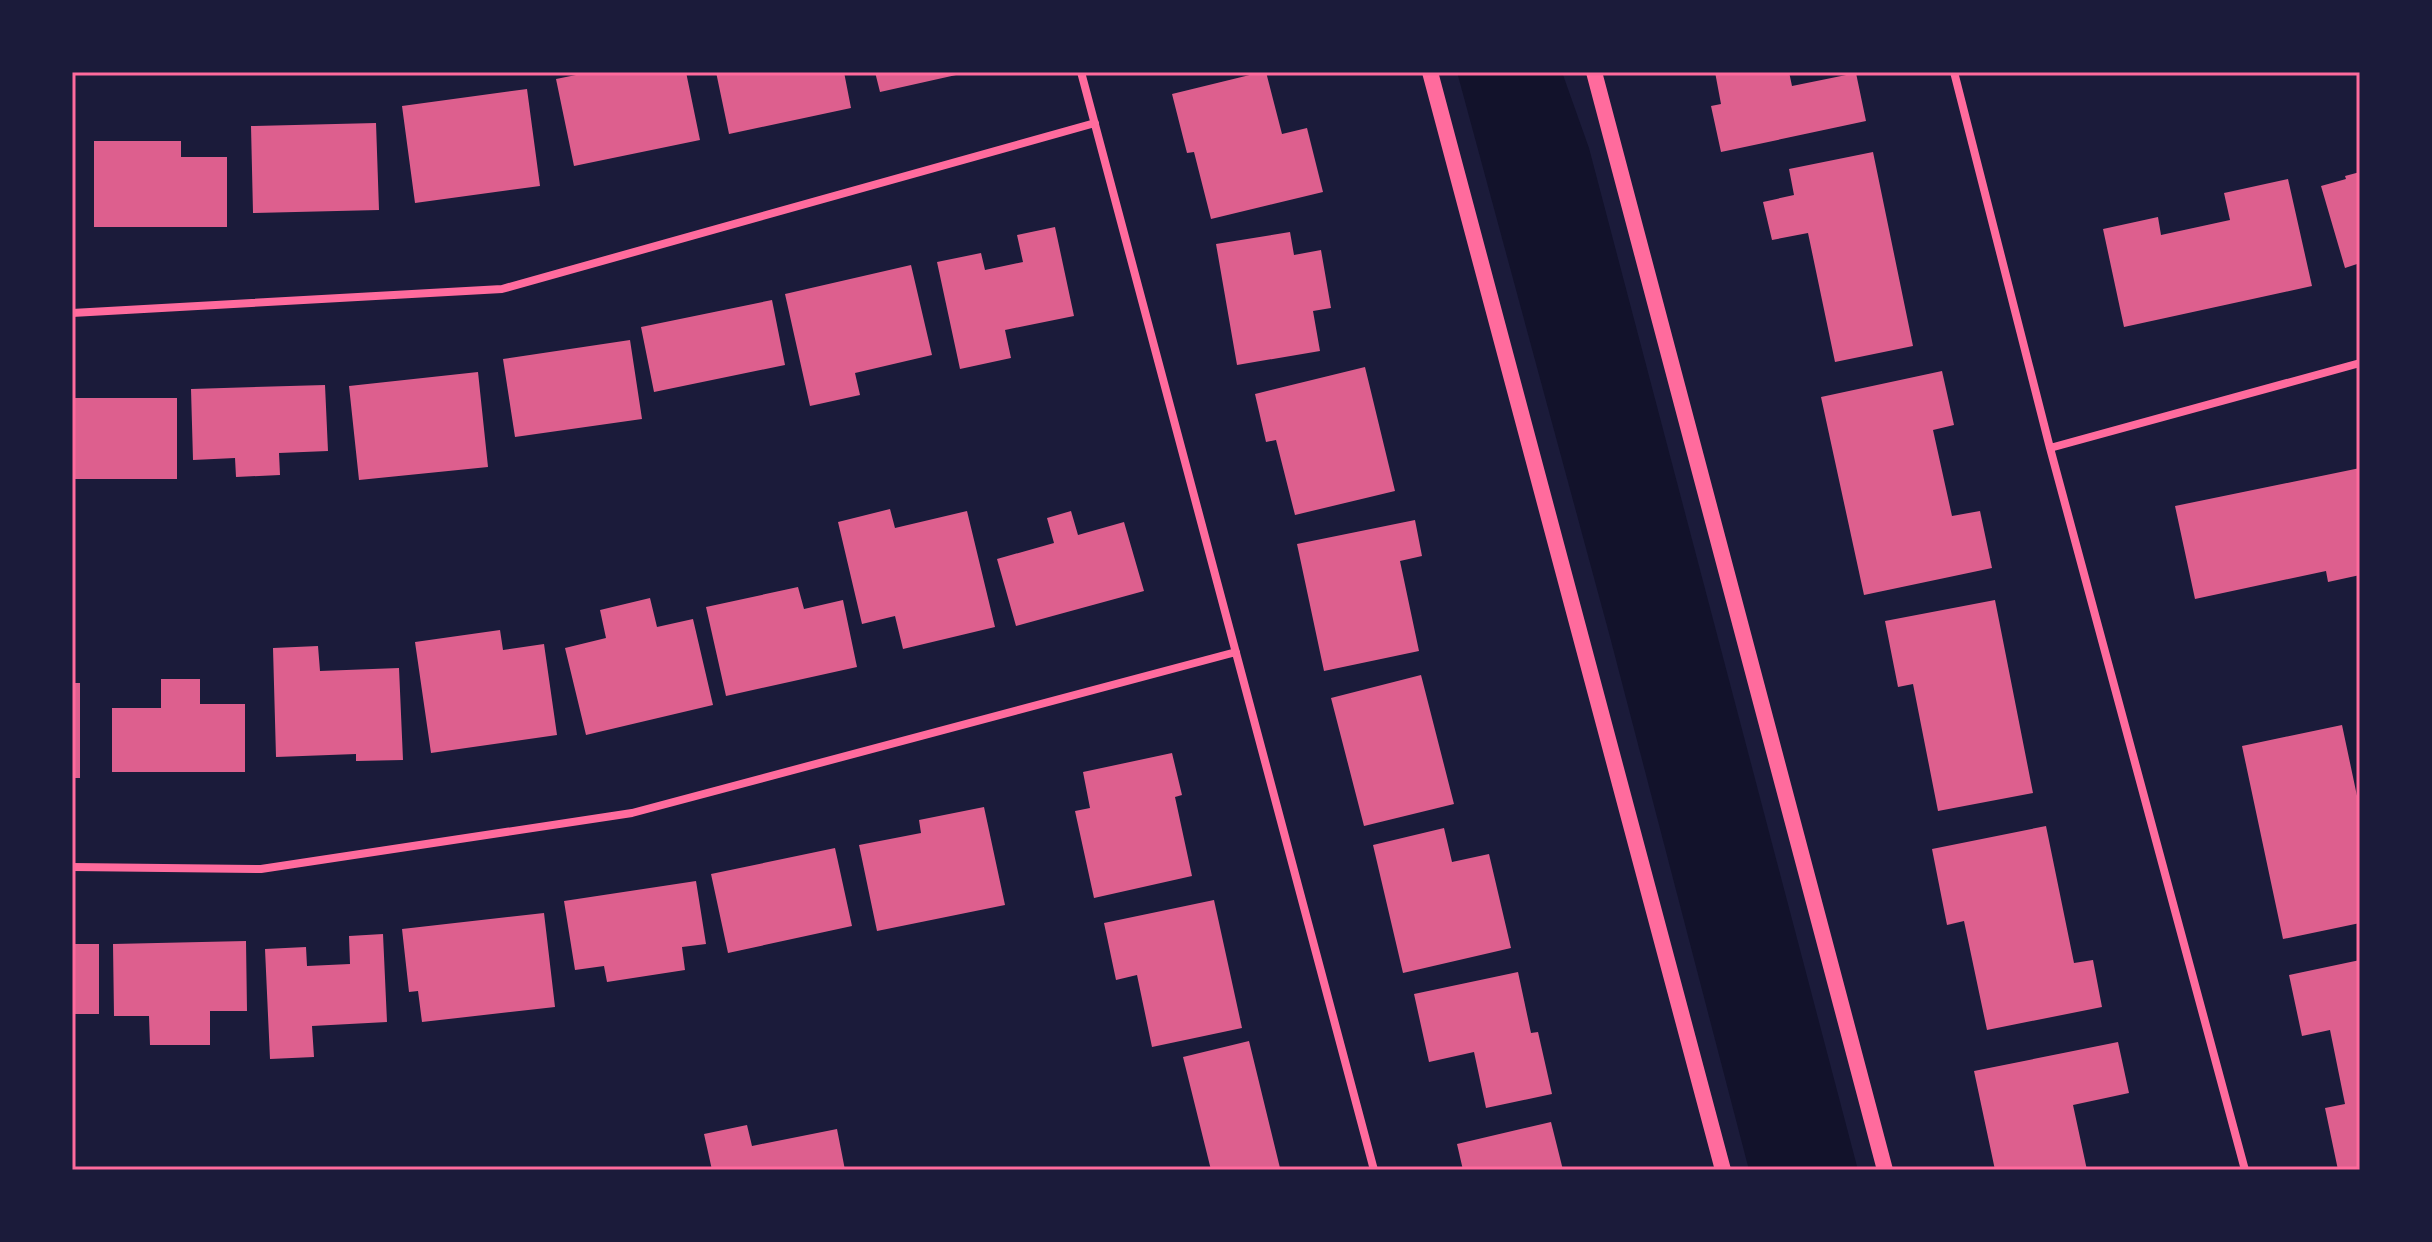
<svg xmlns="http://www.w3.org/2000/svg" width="2432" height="1242" font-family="Manrope,sans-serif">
  <rect width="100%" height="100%" fill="#1b1b3a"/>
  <path fill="#12122b" d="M1457 72H1562L1589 148 1858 1170H1749L1610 637Z"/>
  <path fill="#dd5f8e" d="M591 72H686L700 140 574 166 556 79Z
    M716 72H844L851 108 729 134Z
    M875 72H965V73L880 92Z
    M1262 72H1266L1282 134 1307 128 1323 192 1211 219 1194 152 1187 153 1172 94Z
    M1715 72H1789L1792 86 1856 73 1866 121 1721 152 1711 106 1721 104Z
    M527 89 540 186 415 203 402 106Z
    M376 123 379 210 253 213 251 126Z
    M94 141H181V157H227V227H94Z
    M1873 152 1913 346 1835 362 1808 233 1772 240 1763 202 1794 195 1789 169Z
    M2360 172V263L2345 268 2321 186 2346 179 2345 176Z
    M2288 179 2312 286 2124 327 2103 229 2158 217 2161 235 2230 220 2224 193Z
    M1055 227 1074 316 1005 330 1011 358 960 369 937 262 981 253 985 270 1023 262 1017 235Z
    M1290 232 1294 255 1321 250 1331 308 1313 311 1320 351 1237 365 1216 244Z
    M911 265 932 355 855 373 860 395 810 406 785 294Z
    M772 300 785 365 654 392 641 327Z
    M630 340 642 419 515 437 503 359Z
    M1365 367 1395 491 1295 515 1276 440 1266 442 1255 394Z
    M1942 371 1954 425 1933 430 1952 516 1980 511 1992 568 1864 595 1821 397Z
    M478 372 488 467 359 480 349 386Z
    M325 385 328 451 279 453 280 475 236 477 235 458 193 460 191 389Z
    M72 398H177V479H72Z
    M2360 468V575L2328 582 2326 571 2195 599 2175 506Z
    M890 509 895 528 967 511 995 627 903 649 895 616 862 624 838 522Z
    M1071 511 1078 535 1124 522 1144 591 1016 626 997 559 1054 543 1047 518Z
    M1415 520 1422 556 1400 561 1419 651 1324 671 1297 544Z
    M798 587 804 609 843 600 857 667 726 696 706 607Z
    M650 598 657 627 693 619 713 705 586 735 565 648 606 638 600 610Z
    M1995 600 2033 793 1938 811 1913 684 1898 687 1885 621Z
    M500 630 503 650 544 644 557 735 431 753 415 642Z
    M318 646 320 671 399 668 403 760 356 761V754L276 757 273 648Z
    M1421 675 1454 804 1364 826 1331 698Z
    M161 679H200V704H245V772H112V708H161Z
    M72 683H80V778H72Z
    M2342 725 2360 810V923L2283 939 2242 746Z
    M1172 753 1182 795 1175 797 1192 876 1094 898 1075 811 1090 808 1083 772Z
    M984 807 1005 905 877 931 859 845 921 833 919 820Z
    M2046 826 2074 963 2093 960 2102 1007 1987 1030 1964 921 1947 925 1932 849Z
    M1444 828 1452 862 1489 854 1511 948 1403 973 1373 845Z
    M835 848 852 926 728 953 711 874Z
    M696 881 706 944 682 947 685 970 607 982 604 966 575 970 564 901Z
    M1214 900 1242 1028 1152 1047 1137 975 1116 980 1104 923Z
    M544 913 555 1007 422 1022 418 991 409 992 402 929Z
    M383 934 387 1022 312 1026 314 1057 270 1059 265 949 306 947 307 966 350 964 349 936Z
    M246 941 247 1011H210V1045H150L149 1016H114L113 944Z
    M72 944H99V1014H72Z
    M2360 960V1167L2338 1170 2325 1108 2345 1104 2330 1030 2302 1036 2289 975Z
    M1518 972 1531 1033 1538 1032 1552 1094 1486 1108 1474 1052 1429 1062 1414 994Z
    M1249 1041 1280 1168 1269 1170H1211L1183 1057Z
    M2118 1042 2129 1093 2073 1105 2087 1170H1995L1974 1071Z
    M1551 1122 1563 1170H1463L1457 1144Z
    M747 1125 752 1146 837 1129 845 1170H712L704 1134Z"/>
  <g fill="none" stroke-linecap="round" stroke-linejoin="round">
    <path stroke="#ff6b9d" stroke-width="8" d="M1081 72 1374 1170
      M1954 72 2050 448 2245 1170
      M72 313 502 289 1095 123
      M2050 448 2360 363
      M72 867 261 869 632 813 1236 652"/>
    <path stroke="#ff6b9d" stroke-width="16" d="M1430 72 1723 1170
      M1594 72 1885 1170"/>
  </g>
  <rect width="2432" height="1242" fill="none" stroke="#1b1b3a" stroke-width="148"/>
  <rect x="74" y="74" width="2284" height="1094" fill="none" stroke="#ff6b9d" stroke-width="3"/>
</svg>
